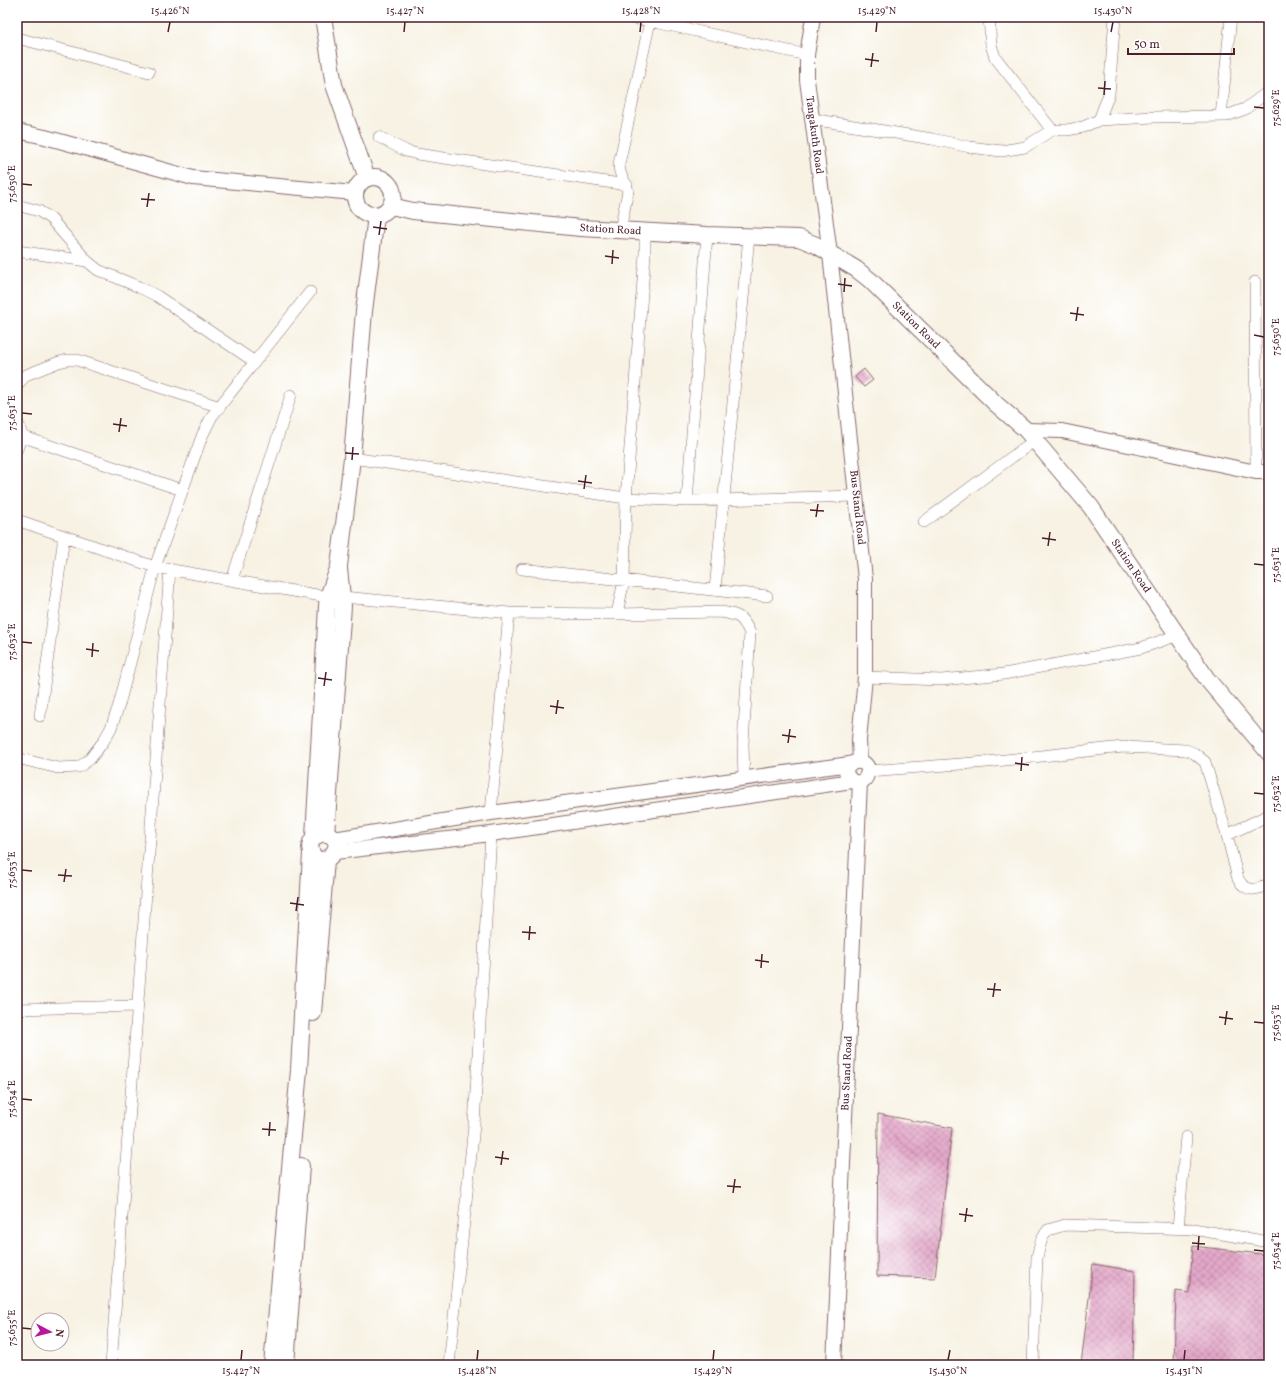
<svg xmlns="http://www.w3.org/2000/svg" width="1286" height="1382" font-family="Vollkorn,serif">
  <defs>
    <pattern id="building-cross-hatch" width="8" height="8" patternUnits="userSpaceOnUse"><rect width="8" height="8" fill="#e4a9ca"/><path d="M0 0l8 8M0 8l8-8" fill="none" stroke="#bb89a4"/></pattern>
  </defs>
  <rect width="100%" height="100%" fill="#fff"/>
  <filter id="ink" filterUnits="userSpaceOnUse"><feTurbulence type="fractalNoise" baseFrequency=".025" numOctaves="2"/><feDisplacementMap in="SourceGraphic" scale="8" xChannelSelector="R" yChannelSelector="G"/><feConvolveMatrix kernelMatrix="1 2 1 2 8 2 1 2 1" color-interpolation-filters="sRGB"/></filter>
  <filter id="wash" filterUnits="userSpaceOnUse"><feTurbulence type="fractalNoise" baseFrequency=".012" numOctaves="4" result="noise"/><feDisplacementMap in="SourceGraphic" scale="16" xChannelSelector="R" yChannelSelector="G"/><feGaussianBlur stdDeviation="0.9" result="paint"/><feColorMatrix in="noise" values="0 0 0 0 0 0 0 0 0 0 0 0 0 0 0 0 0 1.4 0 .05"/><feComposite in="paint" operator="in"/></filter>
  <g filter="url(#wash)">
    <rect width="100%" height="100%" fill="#f7f2e3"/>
    <g id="blocks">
      <path fill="url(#building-cross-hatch)" d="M864 369 873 380 864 387 855 377Z
        M878 1114 952 1128 935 1278 877 1276Z
        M1193 1246 1269 1255V1365H1174L1176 1291 1189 1293Z
        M1093 1264 1135 1271 1133 1365H1081Z"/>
    </g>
  </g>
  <g filter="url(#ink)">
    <use href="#blocks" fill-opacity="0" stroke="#87696b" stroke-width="1"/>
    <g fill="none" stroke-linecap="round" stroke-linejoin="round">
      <defs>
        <path id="minor" d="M627 17 650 21 807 55
          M989 17 991 45 995 57 1052 130
          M17 38 149 72
          M1221 116 1231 17
          M812 119 932 139 970 147 1001 151 1025 147 1052 130H1067L1083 127 1099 120 1154 117 1226 116 1245 109 1269 91
          M1099 120 1109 94 1115 17
          M379 137 406 151 417 154 627 185
          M17 205 39 211 51 219 87 261 98 270 139 287 157 296 255 362
          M620 230 628 191C626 179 619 179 619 164L650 21
          M17 251 87 261
          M1255 282 1256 472
          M17 385 26 375 59 362 67 360H77L220 407
          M17 422C23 431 21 439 17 449
          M21 436 182 490
          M352 458 626 498 687 501 855 496
          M687 501 707 235
          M17 520 155 567 328 597
          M924 522 1035 440
          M522 569 767 596
          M232 580 291 395
          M715 590 749 236
          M343 597 509 613
          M617 614 624 580 626 498 645 254V231
          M865 677 941 680 1004 674 1141 648 1178 635
          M40 716 64 536
          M17 758 58 768 79 767 90 759 103 742 111 728 119 705 155 567 202 436 212 416 310 292
          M868 771 987 762 1123 747 1186 750 1194 753 1205 762 1227 835 1238 879C1247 893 1255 890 1269 885
          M491 813 509 613 617 614 721 612C739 615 742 616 750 633L743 744 744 779
          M1227 835 1269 815
          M17 1009 137 1006
          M1178 1228 1186 1137
          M111 1365 170 569
          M449 1365 474 1125 491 834
          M1033 1365 1037 1257 1042 1238 1048 1230 1065 1225 1193 1229 1269 1242"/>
        <g id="tertiary">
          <path id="s1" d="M813 17 807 55V80L830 254 865 579V677L859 740 860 762"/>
          <path d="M17 131 45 137 193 178 354 193"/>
          <path d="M1026 430 1062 431 1256 472H1269"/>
          <path d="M334 839 491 813 850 764"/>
          <path d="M335 852 491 834 852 781C858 784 865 782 867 775 874 752 831 762 852 781"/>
          <path id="s2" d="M834 1365 860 782"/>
        </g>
        <g id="secondary">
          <path d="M323 17 334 85 367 178"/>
          <circle cx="374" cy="196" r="19"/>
          <path id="s3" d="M391 206 413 211 581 228 707 235 799 238 816 245 856 269 870 280 996 404 1026 430 1091 507 1207 679 1269 753"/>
          <path d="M326 834 343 606 339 569"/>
          <path d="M314 837 323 833C355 839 321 877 311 851 309 846 311 841 314 837L327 606 328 597 339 566 352 458 364 311 376 216"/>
          <path d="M313 1013 326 860"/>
          <path d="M272 1365 299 1070 311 853"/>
          <path d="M286 1365 301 1166"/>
        </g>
      </defs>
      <use href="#minor" stroke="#87696b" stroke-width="12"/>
      <use href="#tertiary" stroke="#87696b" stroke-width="16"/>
      <use href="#secondary" stroke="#87696b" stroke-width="18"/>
      <use href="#minor" stroke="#fff" stroke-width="11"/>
      <use href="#tertiary" stroke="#fff" stroke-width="14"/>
      <use href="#secondary" stroke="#fff" stroke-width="16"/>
    </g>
  </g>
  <path fill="none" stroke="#4a1f2b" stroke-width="1.5" d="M168 32 170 22M404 32 405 22M640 32 641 22M876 32 877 22M1111 32 1113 22M865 59 879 61M871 67 873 53M1098 88 1111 89M1104 95 1105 81M1254 107 1264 108M22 184 32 185M141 199 155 200M147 207 149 193M373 227 387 229M379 235 381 221M605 256 619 258M612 264 613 250M838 284 852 286M844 292 845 278M1070 313 1084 315M1076 321 1078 307M1254 335 1264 337M22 413 32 414M113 424 127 426M119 432 121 418M345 453 359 454M352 460 353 447M578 481 592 483M584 489 586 475M810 510 824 511M816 517 818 504M1042 538 1056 540M1048 546 1050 532M1254 564 1264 565M22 642 32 643M86 649 99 651M92 657 93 643M318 678 332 680M324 686 326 672M550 706 564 708M556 714 558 700M782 735 796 737M788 743 790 729M1015 763 1029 765M1021 771 1022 757M1254 793 1264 794M22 870 32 871M58 875 72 876M64 882 66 869M290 903 304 905M296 911 298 897M522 932 536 933M529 940 530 926M755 960 769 962M761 968 762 954M987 989 1001 990M993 997 995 983M1219 1017 1233 1019M1254 1022 1264 1023M1225 1025 1227 1011M22 1099 32 1100M262 1129 276 1130M269 1136 270 1122M495 1157 509 1159M501 1165 503 1151M727 1186 741 1187M733 1193 735 1179M959 1214 973 1216M965 1222 967 1208M1192 1243 1205 1244M1198 1250 1199 1236M1254 1250 1264 1251M22 1328 32 1329M241 1360 242 1350M477 1360 478 1350M713 1360 714 1350M948 1360 950 1350M1184 1360 1185 1350"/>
  <g text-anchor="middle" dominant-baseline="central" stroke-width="3" stroke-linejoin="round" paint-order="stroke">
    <g font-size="11" fill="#4a1f2b" stroke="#fff">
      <text stroke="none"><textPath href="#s1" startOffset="119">Tangakuth Road</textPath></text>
      <text stroke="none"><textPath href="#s3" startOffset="221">Station Road</textPath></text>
      <text stroke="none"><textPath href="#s3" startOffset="557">Station Road</textPath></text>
      <text stroke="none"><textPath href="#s1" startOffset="494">Bus Stand Road</textPath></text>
      <text stroke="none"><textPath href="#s3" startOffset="881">Station Road</textPath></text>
      <text stroke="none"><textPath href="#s2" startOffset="292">Bus Stand Road</textPath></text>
    </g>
  </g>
  <rect width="1286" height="1382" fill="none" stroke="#fff" stroke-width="44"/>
  <g transform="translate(50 1332) rotate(97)"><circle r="19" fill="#ffffff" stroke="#b7a5aa"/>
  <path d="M0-3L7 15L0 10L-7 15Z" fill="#b5179e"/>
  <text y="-6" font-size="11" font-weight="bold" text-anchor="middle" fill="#4a1f2b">N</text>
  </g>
  <path d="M1128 48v6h106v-6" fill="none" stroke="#4a1f2b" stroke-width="2"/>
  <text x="1134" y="48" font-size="12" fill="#4a1f2b" stroke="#ffffff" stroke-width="3" paint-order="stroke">50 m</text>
  <rect x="22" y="22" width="1242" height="1338" fill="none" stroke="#4a1f2b" stroke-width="1.5"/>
  <g font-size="10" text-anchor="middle" fill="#4a1f2b">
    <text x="170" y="14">15.426°N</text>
    <text x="405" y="14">15.427°N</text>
    <text x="641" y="14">15.428°N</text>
    <text x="877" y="14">15.429°N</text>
    <text x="1113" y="14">15.430°N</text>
    <text transform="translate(1275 108) rotate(-90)" y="4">75.629°E</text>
    <text transform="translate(11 184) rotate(-90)" y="4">75.630°E</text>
    <text transform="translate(1275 337) rotate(-90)" y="4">75.630°E</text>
    <text transform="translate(11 413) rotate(-90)" y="4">75.631°E</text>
    <text transform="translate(1275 565) rotate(-90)" y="4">75.631°E</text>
    <text transform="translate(11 642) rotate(-90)" y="4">75.632°E</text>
    <text transform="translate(1275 794) rotate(-90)" y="4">75.632°E</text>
    <text transform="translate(11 870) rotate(-90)" y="4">75.633°E</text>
    <text transform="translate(1275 1023) rotate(-90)" y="4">75.633°E</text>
    <text transform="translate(11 1099) rotate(-90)" y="4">75.634°E</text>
    <text transform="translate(1275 1251) rotate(-90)" y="4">75.634°E</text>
    <text transform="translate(11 1328) rotate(-90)" y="4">75.635°E</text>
    <text x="241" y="1374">15.427°N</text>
    <text x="477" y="1374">15.428°N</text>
    <text x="713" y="1374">15.429°N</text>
    <text x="948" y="1374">15.430°N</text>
    <text x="1184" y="1374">15.431°N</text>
  </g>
</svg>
